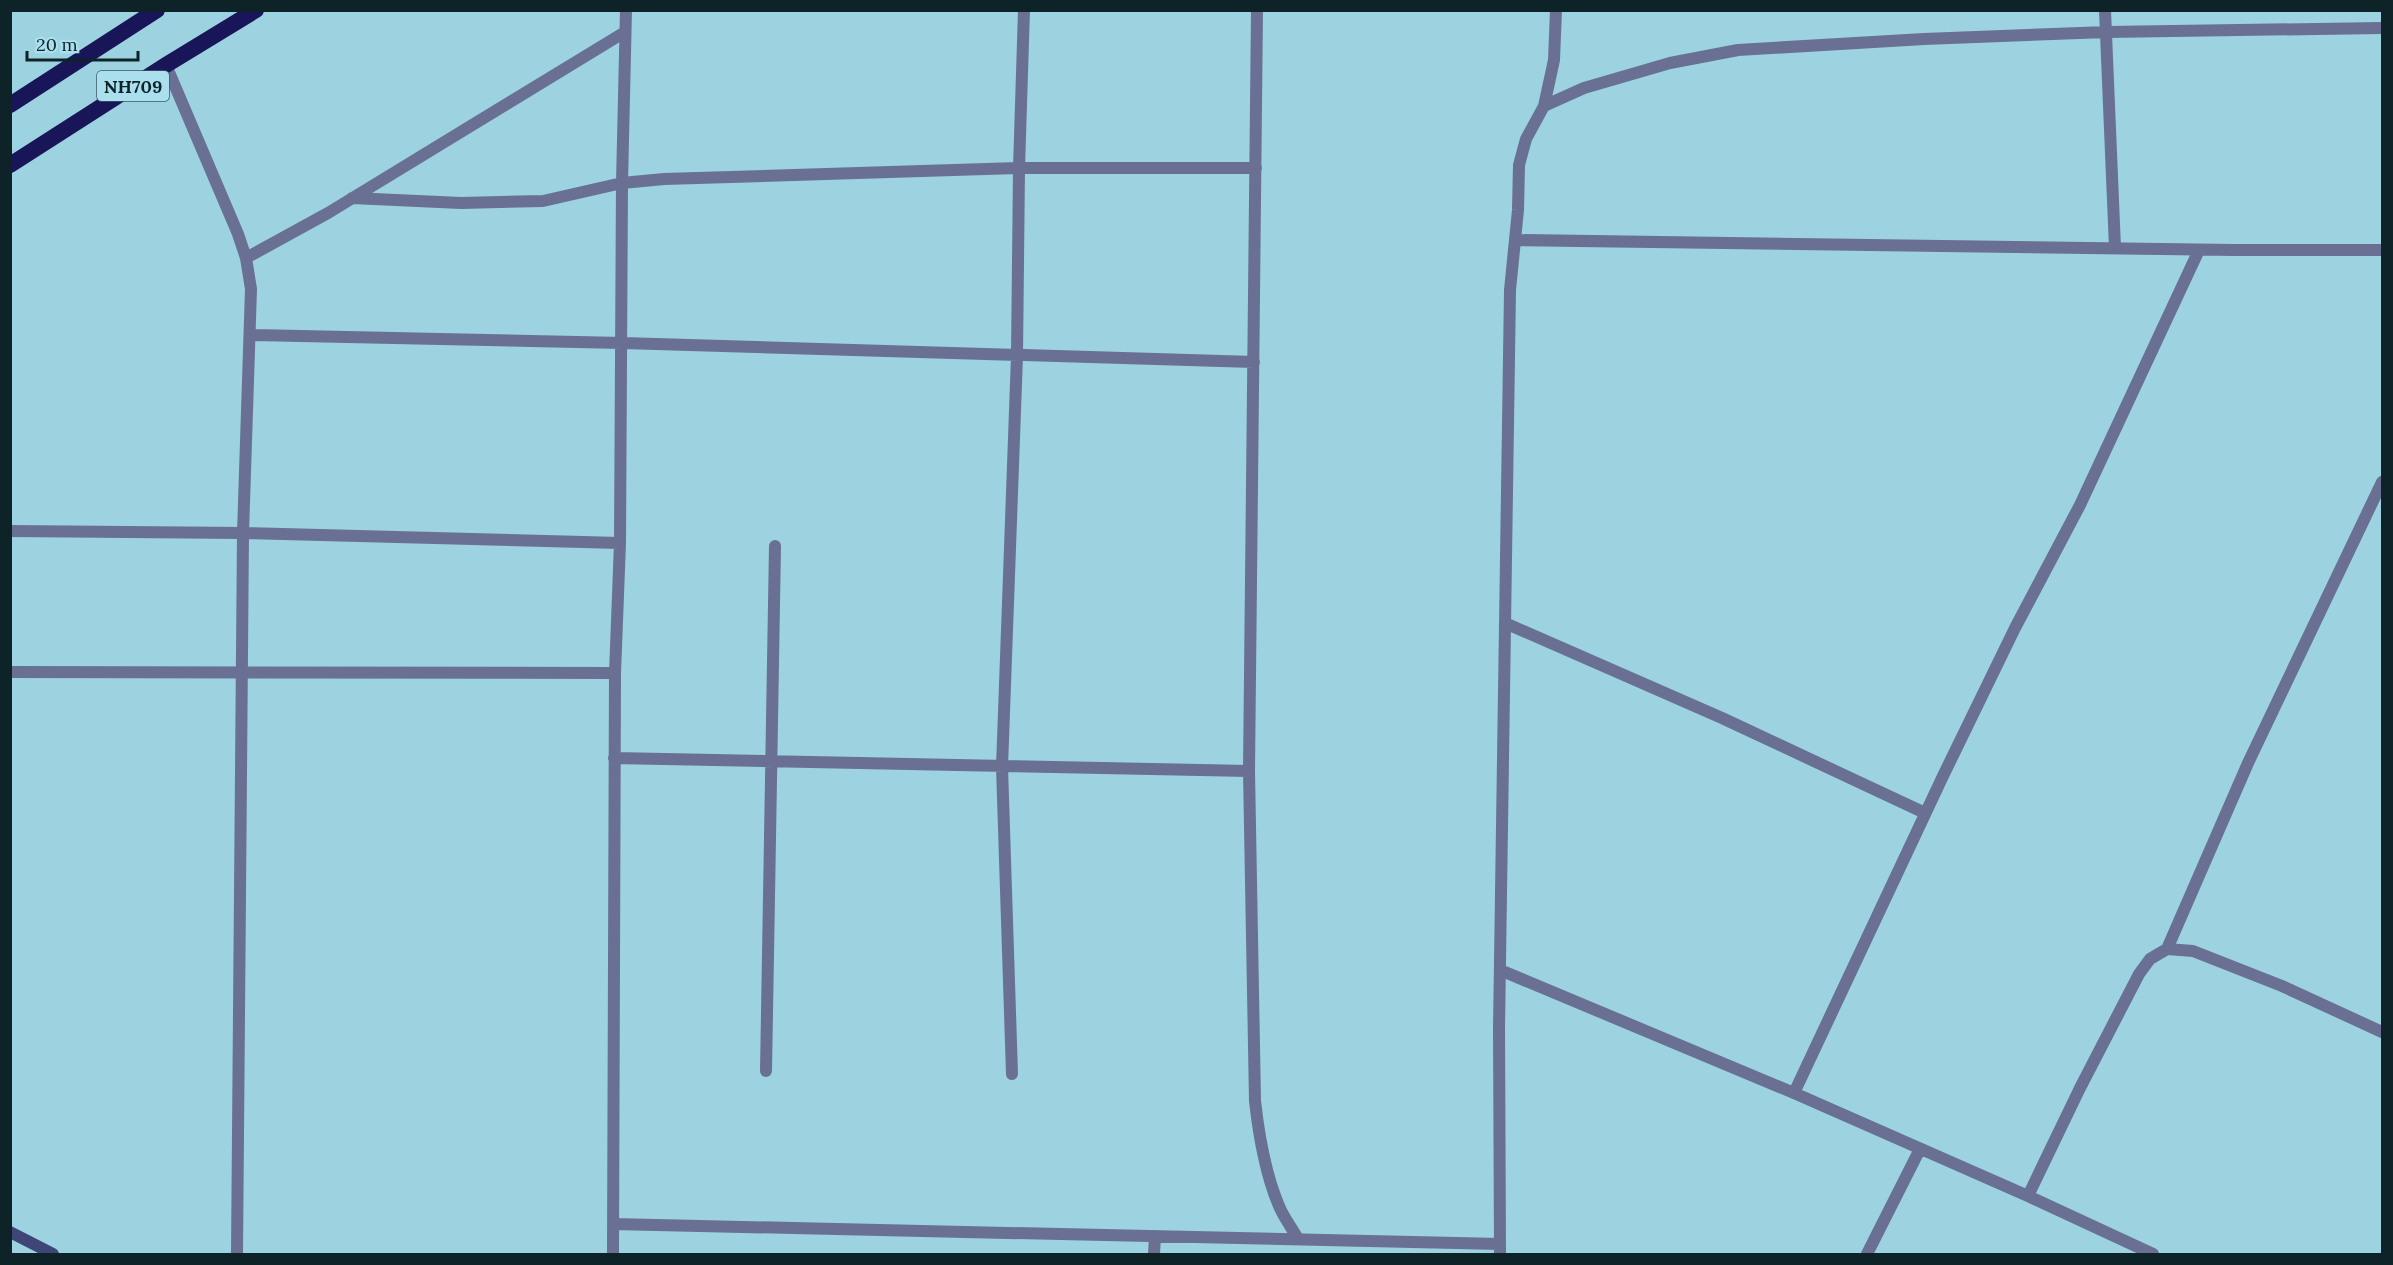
<svg xmlns="http://www.w3.org/2000/svg" width="2393" height="1265" font-family="Lora,serif">
  <rect width="100%" height="100%" fill="#9dd2e0"/>
  <g fill="none" stroke-linecap="round" stroke-linejoin="round">
    <path stroke="#697093" stroke-width="12" d="M1257 10 1249 771 1255 1101C1259 1137 1265 1173 1279 1206 1284 1218 1292 1228 1298 1239
      M2105 10 2115 248
      M166 65 238 234 246 258 251 289 243 533 237 1254
      M1544 106 1554 60 1556 10
      M352 198 461 203 543 201 622 183 664 179 1019 168H1256
      M1515 240 2234 250H2382
      M246 258 328 213 625 32
      M250 335 623 343 1254 362
      M10 531 243 533 620 543
      M1505 623 1722 718 1925 813
      M10 672 615 673
      M614 758 1249 771
      M2167 949 2248 763 2382 482
      M1500 970 1794 1093 2028 1196 2153 1254
      M766 1071 775 546
      M1012 1074 1002 767 1017 356 1019 168 1024 10
      M1794 1093 1943 776 2015 628 2080 505 2199 250
      M2028 1196 2080 1088 2139 974 2150 959 2167 949 2193 951 2282 986 2382 1032
      M613 1224 1500 1244
      M613 1254 615 673 620 543 622 183 626 10
      M1154 1254 1155 1236
      M1500 1254 1499 1028 1510 290 1518 210 1519 165 1526 139 1544 106 1584 88 1670 63 1738 50 1924 39 2107 32 2382 28
      M1867 1254 1920 1149"/>
    <path stroke="#3e4677" stroke-width="12" d="M10 1232 53 1254"/>
    <path stroke="#181658" stroke-width="16" d="M10 105 157 10
      M10 165 166 65 256 10"/>
  </g>
  <g text-anchor="middle" dominant-baseline="central" stroke-width="6" stroke-linejoin="round" paint-order="stroke">
    <rect fill="#aadfed" stroke="#3c5b63" stroke-width="1.5" x="97" y="71" width="72" height="30" rx="4.5"/>
    <g font-size="18" font-weight="bold" fill="#0d2328">
      <text x="133" y="86">NH709</text>
    </g>
  </g>
  <rect width="2393" height="1265" fill="none" stroke="#0d2328" stroke-width="24"/>
  <path d="M27 51v9h111v-9" fill="none" stroke="#0d2328" stroke-width="3"/>
  <text x="36" y="51" font-size="18" fill="#0d2328" stroke="#aadfed" stroke-width="4.5" paint-order="stroke">20 m</text>
</svg>
